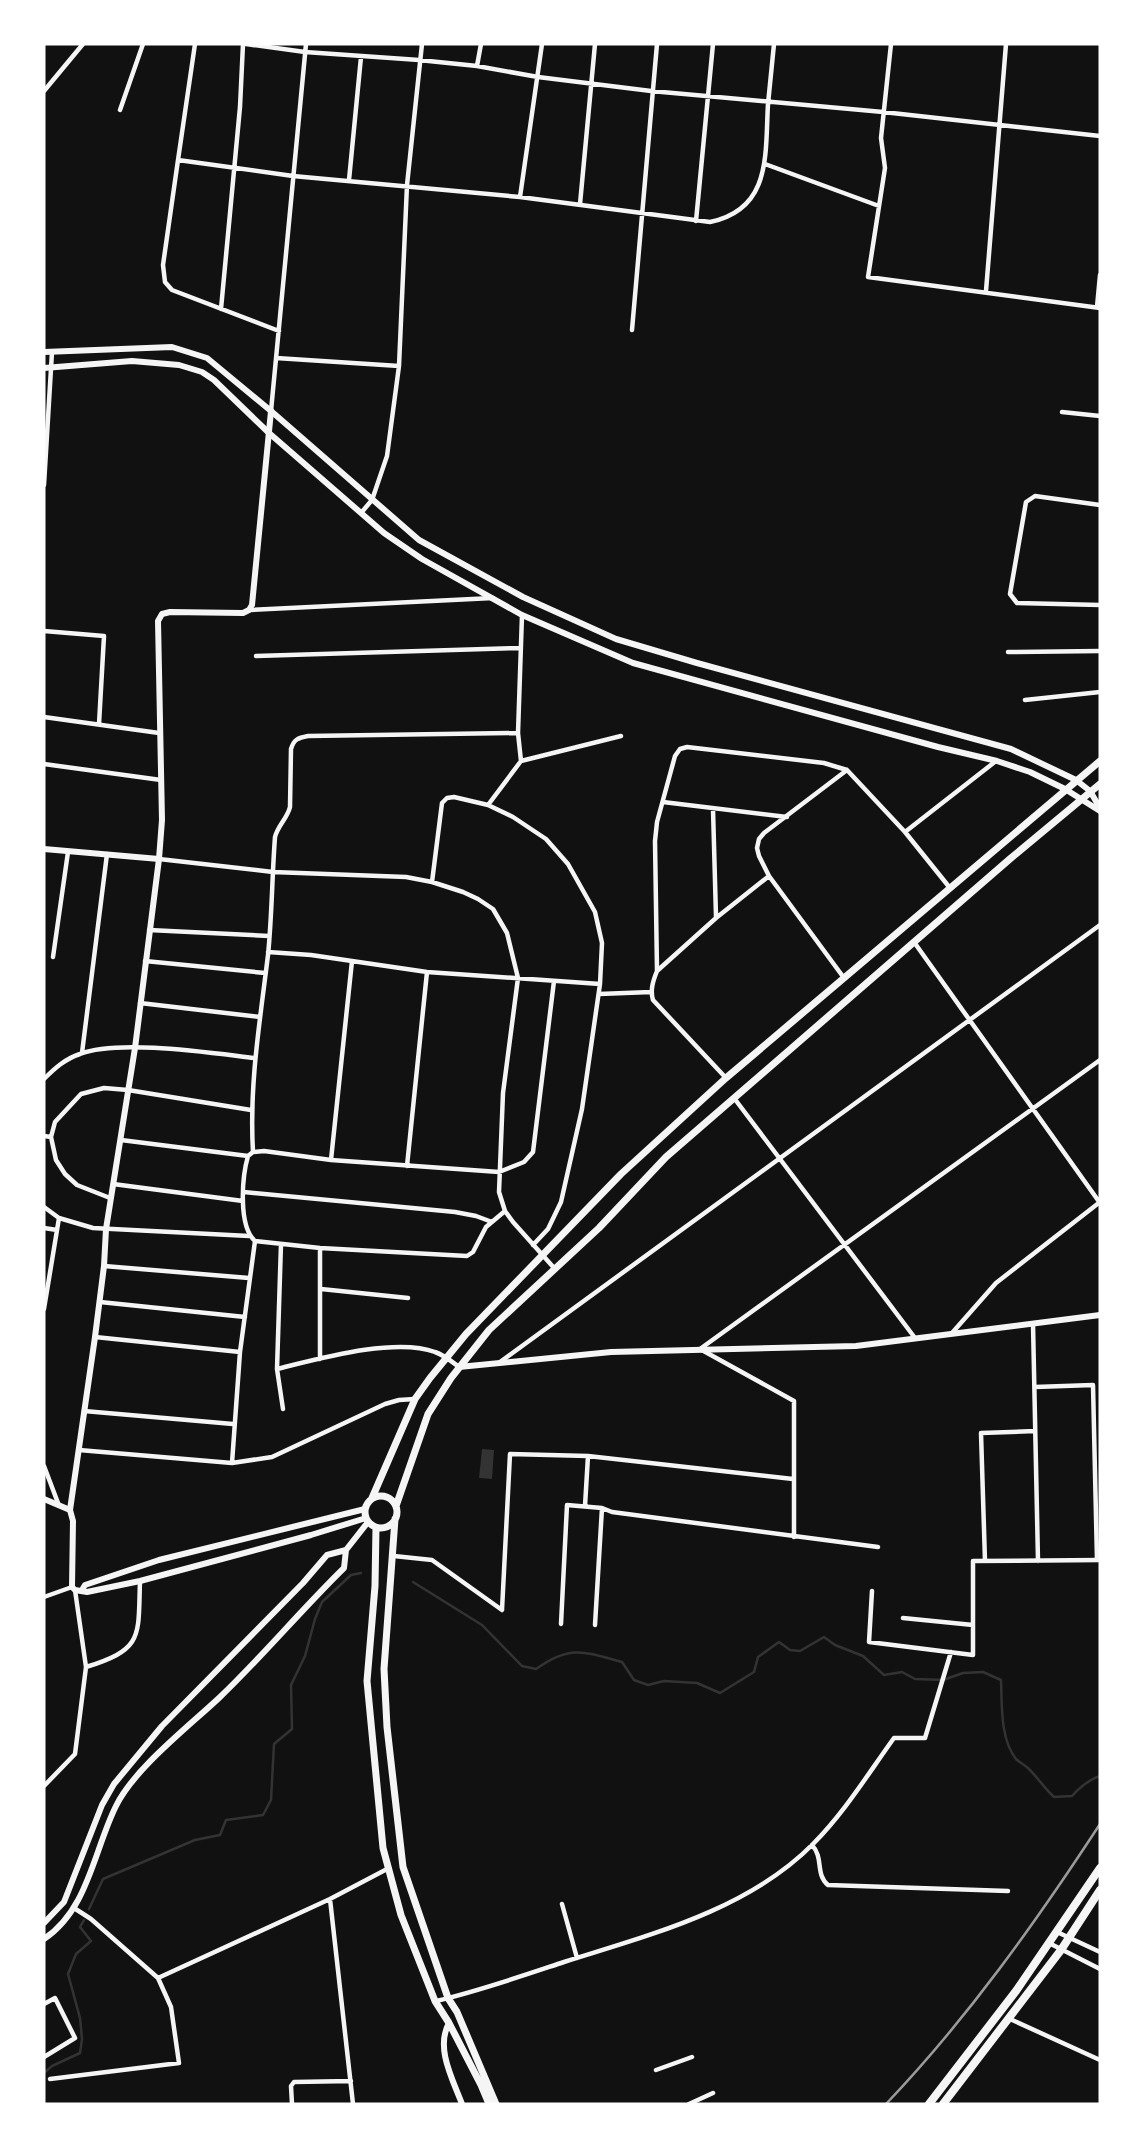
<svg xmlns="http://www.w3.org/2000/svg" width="1144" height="2148" font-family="'PT Sans Narrow',sans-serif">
  <rect width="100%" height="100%" fill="#111"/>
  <path fill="#333" d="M482 1449 494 1450 492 1479 479 1478Z"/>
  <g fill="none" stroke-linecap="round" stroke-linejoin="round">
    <path stroke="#333" stroke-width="2.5" d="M413 1582 482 1625 522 1666 536 1669C571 1644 585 1652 622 1662L634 1680 648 1685 664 1681 697 1683 720 1693 754 1672 758 1657 779 1642 790 1650 800 1651 824 1637 835 1645 863 1656 884 1675 902 1672 915 1679 943 1680 963 1673 983 1672 1001 1680C1002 1704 1000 1739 1016 1759 1020 1763 1025 1765 1029 1769 1038 1778 1045 1789 1054 1797L1072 1796C1080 1787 1088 1780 1100 1776
      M89 1909 103 1879 195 1840 220 1835 226 1820 263 1815 271 1800 274 1744 292 1729 291 1685 305 1656 315 1619 322 1602 351 1575 361 1573
      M44 2073 52 2066 80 2053 82 2039 80 2018 68 1974 76 1954 91 1941 80 1927 84 1920"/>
    <path stroke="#f5f5f5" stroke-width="4.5" d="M195 44 178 160 293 176 520 197 710 222C772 209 765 154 768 104 770 84 772 64 774 44
      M246 44 305 52 419 60 477 66 538 77 651 91 883 112 1100 136
      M891 44 881 138 885 168 868 277 1100 308
      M477 66 481 44
      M44 91 83 44
      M120 110 143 44
      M178 160 163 265 165 282 172 290 279 331
      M765 164 879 206
      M349 180 361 57
      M520 197 542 44
      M580 204 595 44
      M696 221 713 44
      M986 291 1006 44
      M1097 307 1100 275
      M221 309 240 107 243 44
      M632 330 657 44
      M276 358 399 366
      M271 411 306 44
      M1062 412 1100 416
      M44 485 52 352
      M1100 505 1035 496 1026 502 1010 594 1017 603 1100 605
      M361 513 372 500 387 456 399 366 407 185 422 44
      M250 610 493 598
      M44 631 104 636 99 724
      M1008 652 1100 651
      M256 656 520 648
      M1025 700 1100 692
      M44 717 159 733
      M521 761 518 733 522 615
      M44 764 161 780
      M663 802 787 817
      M488 805 521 761 621 736
      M713 809 716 917
      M905 832 996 761
      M159 859 273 872 406 877 432 882 463 892 478 899 493 909 507 933 518 978 503 1093 499 1192 505 1211 513 1222 555 1269
      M432 882 442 803 447 798 454 797 488 805 513 817 546 839 568 864 595 912 602 943 600 984 582 1109 561 1202 548 1229 533 1245
      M149 930 269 936
      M914 942 1100 1203
      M268 952 311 955 427 972 600 984
      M53 957 68 852
      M145 961 265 973
      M657 971 655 841 657 822 675 756 680 749 687 747 824 763 847 770 905 832 950 888
      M844 978 769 876 759 856 757 848 759 839 764 833 847 770
      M599 994 651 992
      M140 1003 260 1017
      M82 1053 107 854
      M726 1078 653 1000C650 990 653 981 657 971L716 918 769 876
      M44 1079C55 1068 65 1059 80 1054 118 1039 211 1053 254 1058
      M734 1098 915 1338
      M44 1136 51 1137
      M121 1140 248 1156
      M253 1152C249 1085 260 1021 268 955 272 916 272 876 275 837 278 825 287 819 290 807L291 749C294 739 298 738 308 736L518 733
      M331 1160 352 961
      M407 1166 427 972
      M113 1184 243 1201
      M244 1192 455 1212 476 1216 492 1222
      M110 1198 77 1185 65 1174 56 1160 51 1137 55 1122 81 1094 104 1088 128 1090 251 1110
      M44 1207 59 1218 93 1228 249 1236
      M505 1211 486 1227 473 1252 467 1256 320 1248 255 1241C238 1226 242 1177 248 1156L253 1152 264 1151 331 1160 499 1172 524 1162 533 1152 554 981
      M44 1228 57 1230
      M281 1244 277 1369 283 1409
      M104 1266 249 1278
      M321 1289 408 1298
      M100 1302 245 1317
      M44 1309 59 1218
      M1033 1324 1038 1561
      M952 1333 996 1283 1100 1202
      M95 1337 240 1352
      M320 1359V1248
      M500 1362 1100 925
      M277 1369C318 1359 395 1337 435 1352 444 1355 451 1361 459 1367
      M1035 1387 1093 1385 1097 1560
      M84 1411 233 1424
      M79 1450 232 1463 272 1457 385 1404 399 1400 415 1399
      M232 1463 240 1352 255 1241
      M44 1466 58 1503
      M585 1506 588 1456
      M794 1537V1401L700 1349 1100 1060
      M394 1556 432 1560 502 1610
      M985 1561 981 1433 1035 1431
      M872 1591 869 1642 973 1655V1561L1100 1560
      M44 1597 72 1587
      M502 1610 510 1454 588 1456 793 1479
      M903 1618 973 1625
      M561 1624 567 1505 602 1508 612 1512 878 1547
      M595 1625 602 1508
      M86 1667C144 1649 138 1637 140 1581
      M44 1786 75 1754 86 1667 75 1590
      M812 1845C824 1858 815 1874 828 1885L1008 1891
      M330 1899 353 2104
      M562 1904 577 1958
      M74 1908 91 1919 158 1978
      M1057 1932 1100 1952
      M1049 1943 1100 1969
      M436 2001C479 1991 522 1976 564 1962 649 1935 748 1910 813 1844 844 1813 868 1774 894 1738H925L951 1652
      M44 2004 55 1998 75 2038 44 2057
      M1010 2019 1100 2060
      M656 2070 692 2057
      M50 2079 179 2063 171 2007 158 1978 330 1899 389 1868
      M292 2104 291 2086 294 2082 351 2081
      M689 2104 713 2093"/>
    <path stroke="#f5f5f5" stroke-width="6" d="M44 849 159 859
      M459 1367 611 1352 856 1346 1100 1315
      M70 1510 95 1337 104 1266 106 1229 135 1048 159 859 162 820 158 621 162 614 170 612 243 613 249 610 252 605 271 411
      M449 2023C435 2048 453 2080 462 2104"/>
    <path stroke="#f5f5f5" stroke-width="6" d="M44 352 172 347 207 358 271 411 419 540 523 597 616 639 697 663 1011 749 1076 780 1090 791 1100 808
      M44 368 132 361 179 365 202 372 214 380 269 433 384 533 422 559 522 615 633 663 938 747 997 761 1030 772 1065 789 1100 811
      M44 1499 70 1510 73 1521 72 1587 75 1590 87 1592 140 1581 311 1535 366 1518
      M82 1590 85 1585 159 1560 365 1509
      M44 1923 64 1902 102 1805 114 1784 162 1726 303 1583 327 1555 346 1550 368 1522
      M44 1939C88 1910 94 1850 116 1806 134 1769 188 1727 219 1698 262 1657 301 1610 344 1568L346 1550"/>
    <path stroke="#f5f5f5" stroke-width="7" d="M365 1512a16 16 0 1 1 32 0a16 16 0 1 1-32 0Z
      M372 1498 415 1399 430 1378 466 1334 621 1174 726 1078 1100 761
      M396 1506 428 1414 451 1378 489 1330 599 1228 666 1157 1011 858 1100 784
      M395 1519 384 1669 387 1727 403 1867 448 1998 457 2012 496 2104
      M376 1527 375 1586 367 1681 383 1848 401 1915 435 2001 449 2023 481 2085 489 2104"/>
    <path stroke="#f5f5f5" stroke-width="8" d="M929 2104 1016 1991 1100 1868
      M943 2104 1061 1950 1100 1890"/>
    <path stroke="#9a9a9a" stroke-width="2.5" d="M886 2104C967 2019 1036 1922 1100 1824"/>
  </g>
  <rect width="1144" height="2148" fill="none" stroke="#ffffff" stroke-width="91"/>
</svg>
